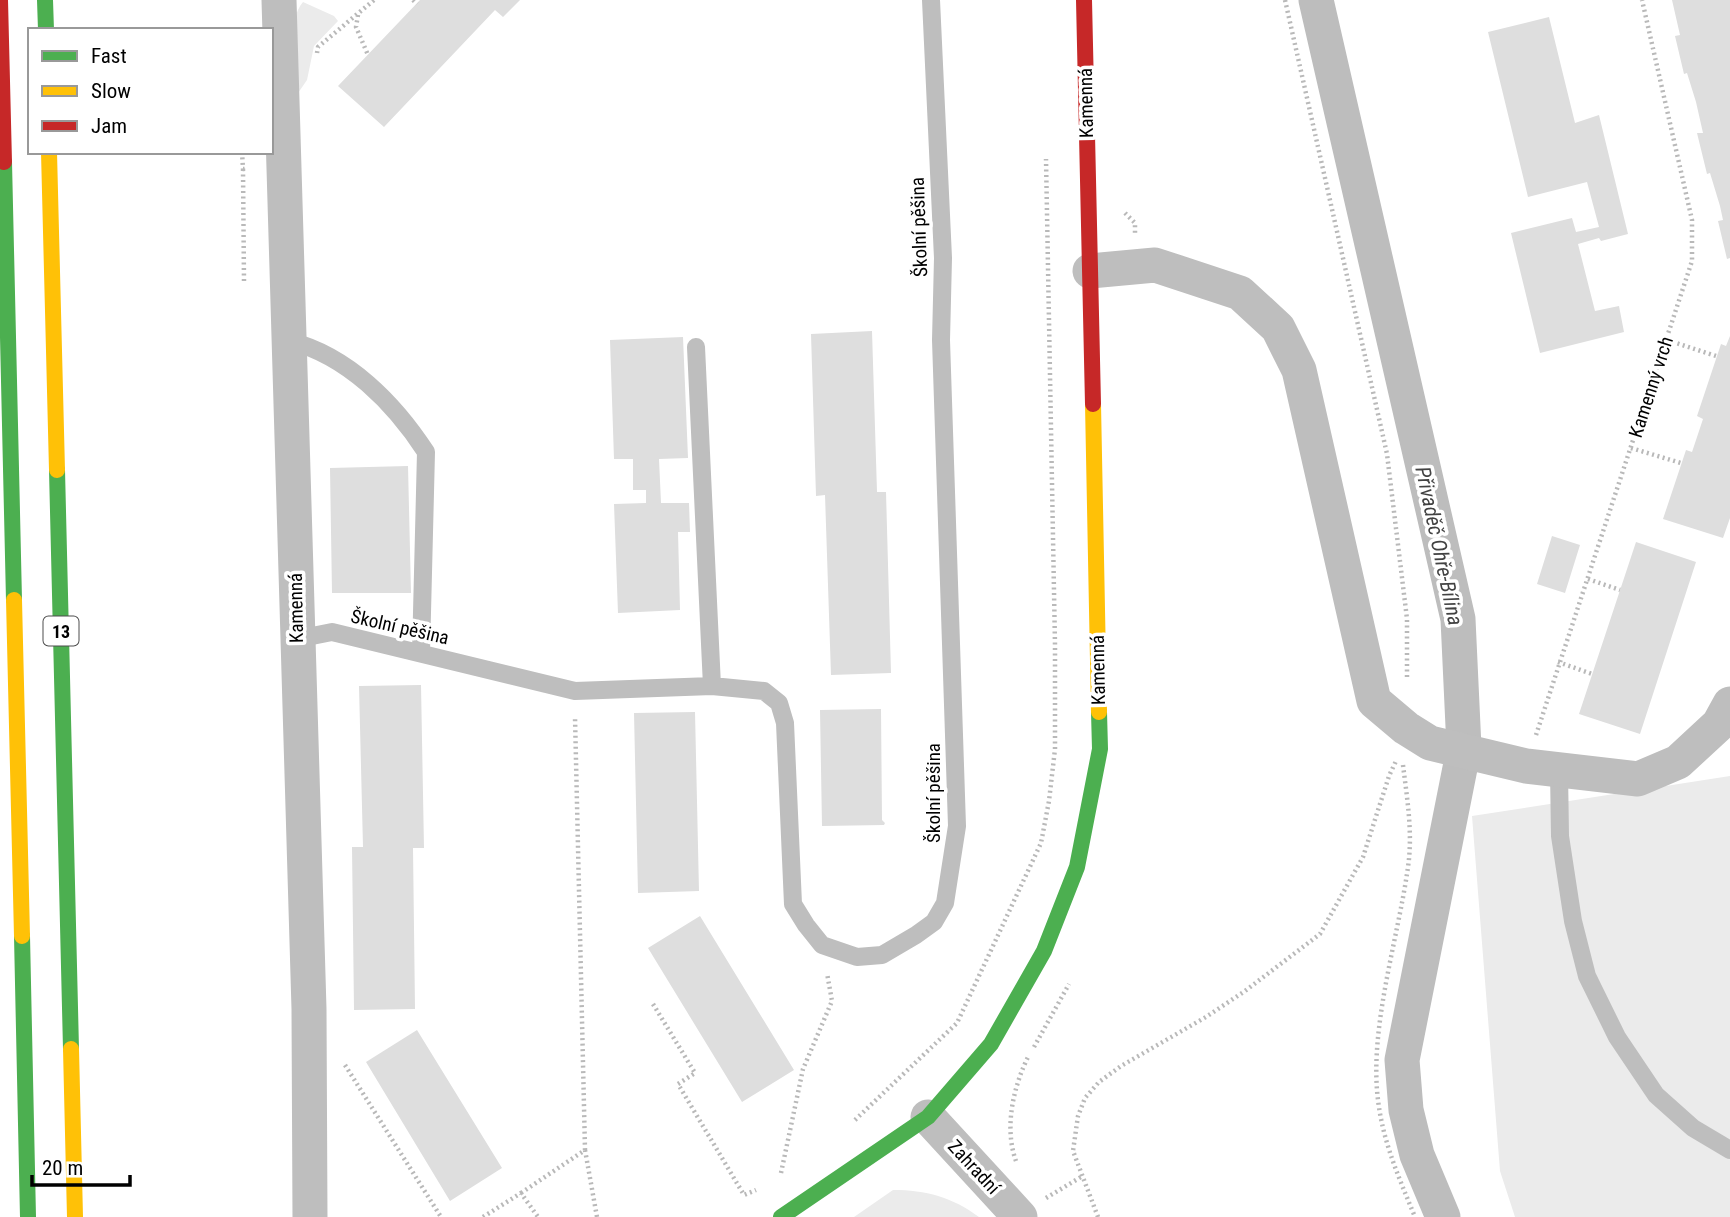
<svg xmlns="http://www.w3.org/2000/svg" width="1730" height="1217" font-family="'Roboto Condensed',sans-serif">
  <rect width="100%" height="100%" fill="#fff"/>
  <path fill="#ebebeb" d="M303 2 334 16 338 21 314 46 307 80 296 96C295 72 286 21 303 2Z
    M1730 776V1217H1515L1500 1171 1472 816Z
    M893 1190C926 1190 952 1197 979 1217H854Z"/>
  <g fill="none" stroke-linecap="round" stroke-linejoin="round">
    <path stroke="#bdbdbd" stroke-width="35" d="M1316 0 1458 619 1464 748 1402 1060 1406 1110 1417 1155 1443 1217"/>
  </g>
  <path fill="#dedede" d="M420 0H520L503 17 495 10 384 127 338 86Z
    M1672 0H1730V258L1727 259 1718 221 1723 220 1720 206 1710 173 1707 174 1697 133H1703L1696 102 1687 73 1684 74 1675 36 1680 35Z
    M1549 17 1575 123 1599 115 1628 234 1601 241 1599 238 1578 244 1595 311 1619 306 1624 332 1540 353 1511 233 1572 218 1576 232 1599 227 1587 182 1528 197 1488 32Z
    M872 331 877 492H886L891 673 831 675 825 495 816 496 811 334Z
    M1730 336V518L1723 538 1663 519 1686 450 1692 452 1703 419 1697 416 1721 344 1726 346Z
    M683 337 688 458 659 459 661 503H689L690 532H678L680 610 618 613 614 504 646 503V490H633V459H614L610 340Z
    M408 466 411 593H332L330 468Z
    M1552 536 1580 545 1565 593 1537 584Z
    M1636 542 1696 562 1640 734 1579 714Z
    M421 685 424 848H413L415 1009 354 1010 352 847H363L359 686Z
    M881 709 882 820 885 823 884 825 822 826 820 710Z
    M695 712 699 891 638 893 634 713Z
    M700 916 794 1070 742 1102 648 948Z
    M417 1030 502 1168 450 1201 366 1062Z"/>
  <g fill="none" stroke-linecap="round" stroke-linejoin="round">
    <path stroke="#b9b9b9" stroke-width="4.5" stroke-dasharray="2 3.5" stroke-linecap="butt" d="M413 0 417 4
      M1285 0 1387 454 1407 619V680
      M358 15 356 27 368 55
      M317 53 318 47 374 0
      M242 152 243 169H245
      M243 169 244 282
      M1125 213 1135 223V235
      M1667 340 1716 356
      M1631 448 1681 463
      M1588 579 1620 590
      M1558 662 1592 674
      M1536 735 1692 261V220L1642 0
      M1403 765C1407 798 1413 833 1408 867 1398 939 1369 1028 1378 1100 1383 1142 1399 1178 1415 1217
      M653 1004 695 1073 678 1084 744 1195 756 1190
      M1034 1047 1069 984
      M345 1065 441 1217
      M855 1120 957 1023 1041 843 1049 801 1055 749V645L1046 159
      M585 1150 597 1217
      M1016 1161C1004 1128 1013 1088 1028 1057
      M781 1173 803 1069 832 1001 827 973
      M521 1193 585 1150 575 717
      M1046 1198 1081 1177
      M483 1217 521 1193 538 1217
      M1098 1217 1073 1151 1078 1116 1085 1098 1099 1082 1121 1066 1206 1017 1245 991 1320 934 1363 857 1389 776 1396 761"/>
    <path stroke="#bebebe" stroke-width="18" d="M290 341C348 356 394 403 426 452L421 653
      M696 347 712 686
      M297 639 332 632 575 691 712 686 764 691 779 703 785 723 793 904 806 925 822 945 857 957 882 955 916 935 934 922 945 903 957 826 941 340 943 258 931 0
      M1559 771 1560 836 1573 921 1587 976 1617 1037 1656 1095 1693 1128 1730 1150"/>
    <path stroke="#bebebe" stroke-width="35" d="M279 0 309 1009 310 1217
      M1090 271 1155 265 1240 293 1278 328 1299 370 1374 701 1406 728 1430 743 1526 766 1638 779 1678 762 1719 724 1730 704
      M928 1117 1020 1217"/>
    <path stroke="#4caf50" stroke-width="16" d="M45 0 46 30
      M4 162 14 600
      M57 470 71 1049
      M22 936 28 1217
      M781 1217 928 1117 991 1044 1044 951 1077 867 1100 749 1099 712"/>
    <path stroke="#ffc107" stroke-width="16" d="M49 152 57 470
      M1093 404 1099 712
      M14 600 22 936
      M71 1049 75 1217"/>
    <path stroke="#c62828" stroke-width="16" d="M0 0 4 162
      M1084 0 1093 404"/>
  </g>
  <g text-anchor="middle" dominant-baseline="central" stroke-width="7" stroke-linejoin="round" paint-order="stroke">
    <rect fill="#fff" stroke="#4c4c4c" stroke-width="2" x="43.5" y="616.5" width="35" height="29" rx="5"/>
    <g font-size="18" font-weight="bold" fill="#000">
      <text x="61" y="631">13</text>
    </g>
    <g font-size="19" fill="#000" stroke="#fff">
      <text transform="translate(1086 103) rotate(-91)">Kamenná</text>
      <text transform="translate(919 227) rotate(-92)">Školní pěšina</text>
      <text transform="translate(1651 387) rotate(-72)">Kamenný vrch</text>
      <text transform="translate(296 608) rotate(-91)">Kamenná</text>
      <text transform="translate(400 627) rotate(13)">Školní pěšina</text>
      <text transform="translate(1098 670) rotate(-91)">Kamenná</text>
      <text transform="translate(933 793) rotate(-90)">Školní pěšina</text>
      <text transform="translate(974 1167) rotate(47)">Zahradní</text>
    </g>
    <g font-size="21" font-style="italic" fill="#424242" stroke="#fff">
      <text transform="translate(1439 546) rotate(78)">Přivaděč Ohře-Bílina</text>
    </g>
  </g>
  <rect x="28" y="28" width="245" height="126" fill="#ffffff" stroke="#999999" stroke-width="2"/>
  <rect x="42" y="51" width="35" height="10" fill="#4caf50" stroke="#999999" stroke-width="2"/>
  <text x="91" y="63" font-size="21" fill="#000000">Fast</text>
  <rect x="42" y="86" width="35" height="10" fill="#ffc107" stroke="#999999" stroke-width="2"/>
  <text x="91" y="98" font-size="21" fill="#000000">Slow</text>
  <rect x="42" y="121" width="35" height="10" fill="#c62828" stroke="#999999" stroke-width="2"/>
  <text x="91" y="133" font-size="21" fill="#000000">Jam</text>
  <path d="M32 1175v10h98v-10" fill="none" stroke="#000000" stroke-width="3.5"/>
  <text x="42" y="1175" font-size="21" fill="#000000" stroke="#ffffff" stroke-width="5" paint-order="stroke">20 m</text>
</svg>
